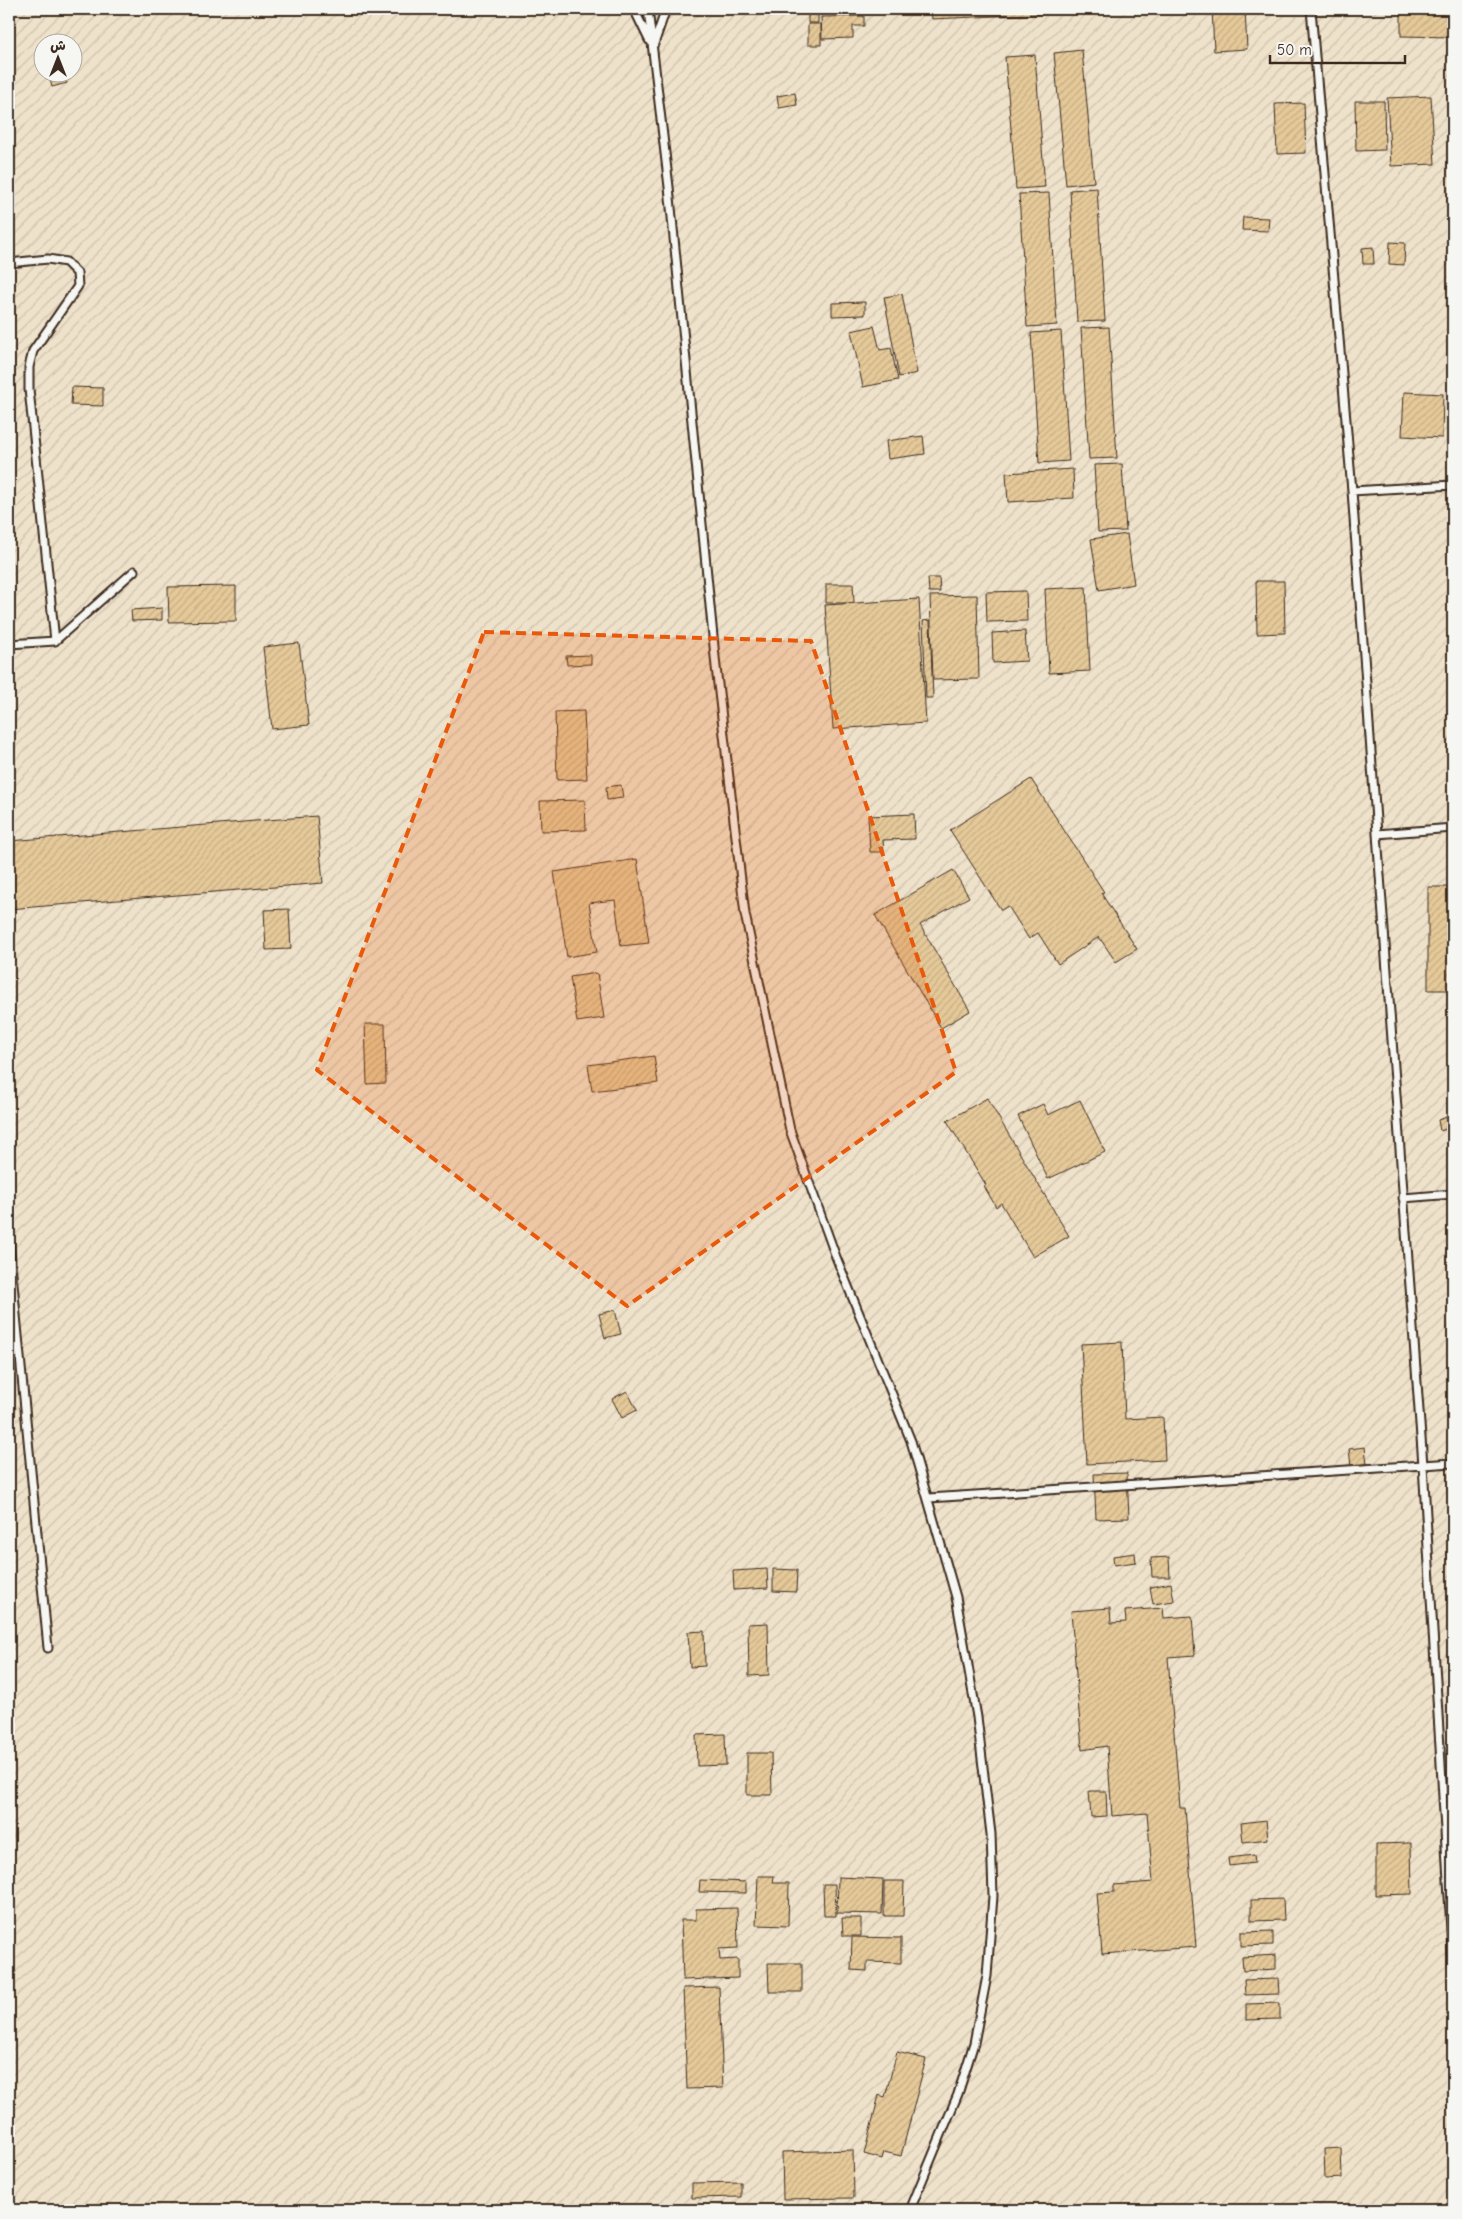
<svg xmlns="http://www.w3.org/2000/svg" width="1462" height="2219" font-family="'Comic Neue','Playpen Sans Arabic',sans-serif">
  <defs>
    <pattern id="industrial-furrows" width="10" height="10" patternUnits="userSpaceOnUse" patternTransform="scale(1.25)"><rect width="10" height="10" fill="#efe2cb"/><path d="M-1 1l2-2M0 10L10 0M9 11l2-2" fill="none" stroke="#cec2ae"/></pattern>
    <pattern id="building-hatch" width="6" height="6" patternUnits="userSpaceOnUse" patternTransform="scale(1.25)"><rect width="6" height="6" fill="#e5c999"/><path d="M-1 1l2-2M0 6l6-6M5 7l2-2" fill="none" stroke="#c5ad83"/></pattern>
  </defs>
  <rect width="100%" height="100%" fill="#f3ede0"/>
  <filter id="ink" filterUnits="userSpaceOnUse"><feTurbulence type="fractalNoise" baseFrequency=".02" numOctaves="2"/><feDisplacementMap in="SourceGraphic" scale="10" xChannelSelector="R" yChannelSelector="G"/><feConvolveMatrix kernelMatrix="1 2 1 2 8 2 1 2 1" color-interpolation-filters="sRGB"/></filter>
  <g filter="url(#ink)">
    <path fill="url(#industrial-furrows)" fill-rule="evenodd" d="M9 9H1453V2210H9ZM42 42H72V72H42Z"/>
    <path fill="url(#building-hatch)" stroke="#3b2a1e" d="M808 9H818V23H808Z
      M931 9H1083V12L932 19Z
      M1212 9H1245L1247 49 1214 51Z
      M1453 9V37L1401 36V12L1453 13Z
      M864 16V26H853V38L822 39 821 17Z
      M808 24H821V45H808Z
      M1082 50 1094 182 1066 185 1054 53Z
      M1035 55 1045 187 1016 189 1005 57Z
      M65 76 67 83 52 87 50 80Z
      M795 93 797 105 779 108 777 96Z
      M1431 96 1435 164 1391 166 1387 98Z
      M1355 101H1384L1385 150 1356 151Z
      M1304 103 1306 153 1277 154 1275 104Z
      M1097 188 1105 321 1077 322 1070 190Z
      M1049 193 1057 325 1027 327 1019 194Z
      M1243 217 1269 218 1268 231 1242 230Z
      M1390 242 1405 243 1404 265 1389 264Z
      M1373 247 1374 264H1363L1362 248Z
      M902 294 917 373 899 377 884 297Z
      M865 302V315L832 316V303Z
      M874 326 880 350 891 348 898 380 863 387 851 331Z
      M1109 327 1117 458 1089 459 1081 328Z
      M1061 331 1069 461 1039 463 1031 333Z
      M72 387 103 388V406L71 405Z
      M1404 392 1443 394 1442 438 1402 436Z
      M923 436 925 454 888 459 886 441Z
      M1122 464 1126 531 1098 532 1094 465Z
      M1073 469 1074 498 1008 502 1006 473Z
      M1127 534 1134 584 1099 590 1091 539Z
      M928 578H939L940 592H929Z
      M1256 581H1284L1285 633 1257 634Z
      M826 584H853L854 603H826Z
      M236 586V621L169 622 168 587Z
      M1086 587 1090 671 1049 673 1045 589Z
      M1026 591 1027 621 987 622 986 592Z
      M977 595 979 679 933 680 930 596Z
      M919 599 926 723 833 729 825 605Z
      M162 608V620L132 621 131 610Z
      M930 620 933 698H926L923 621Z
      M1025 631 1027 661 993 663 992 633Z
      M299 643 309 725 272 729 263 647Z
      M591 655V664L567 665 566 656Z
      M584 711 587 779 557 780 555 712Z
      M1031 779 1104 892 1101 893 1137 949 1116 962 1099 937 1058 964 1038 933 1029 939 1008 906 1001 910 950 830Z
      M621 785 623 798 607 800 606 787Z
      M585 800 586 830 541 831 540 801Z
      M914 814 915 839 883 840 884 852H870L868 816Z
      M317 816 323 883 9 909V841Z
      M637 859 649 943 621 946 615 900 589 903 597 952 567 957 554 872Z
      M953 870 969 897 920 925 970 1011 941 1028 875 915Z
      M1428 887H1453V990H1428Z
      M289 909 291 949 266 950 264 910Z
      M597 973 604 1018 577 1022 570 977Z
      M365 1024H385L386 1083 367 1084Z
      M654 1056 658 1083 592 1091 588 1065Z
      M987 1098 1069 1236 1033 1257 1001 1203 996 1207 984 1186 986 1185 947 1121Z
      M1080 1100 1105 1152 1048 1179 1018 1116 1043 1104 1048 1115Z
      M1447 1117 1450 1128 1440 1131 1438 1120Z
      M615 1310 621 1334 605 1338 599 1314Z
      M1122 1342 1125 1419 1163 1417 1165 1460 1087 1464 1081 1344Z
      M627 1391 637 1410 622 1418 612 1399Z
      M1365 1447 1367 1464 1351 1466 1349 1449Z
      M1127 1473 1129 1518 1096 1519 1094 1474Z
      M1135 1553 1136 1562 1114 1565 1113 1556Z
      M1169 1557 1170 1577H1152L1151 1558Z
      M767 1569 768 1588 734 1590 733 1571Z
      M773 1569 797 1570 796 1592 773 1591Z
      M1171 1583 1174 1601 1153 1604 1150 1587Z
      M1110 1608 1111 1623 1126 1622 1125 1611 1163 1608 1164 1618 1192 1616 1195 1655 1168 1657 1180 1808H1185L1196 1947 1102 1954 1097 1893 1114 1892V1885L1153 1882 1147 1813 1112 1816 1107 1746 1082 1750 1071 1611Z
      M768 1623 769 1675 749 1676 748 1624Z
      M704 1631 705 1666 690 1667 688 1632Z
      M725 1734 726 1765 697 1766 696 1735Z
      M747 1753H771L772 1795H747Z
      M1089 1791H1106L1107 1816 1091 1817Z
      M1266 1820 1268 1839 1243 1842 1241 1823Z
      M1411 1843 1412 1894 1376 1895V1844Z
      M1254 1855 1255 1863 1229 1866 1228 1858Z
      M758 1876H774L773 1883H789L788 1926 756 1925Z
      M838 1877 883 1879 882 1914 837 1913Z
      M700 1880 746 1882V1893L699 1892Z
      M884 1881H904L903 1916H884Z
      M823 1884H835L836 1916H824Z
      M1283 1899 1284 1920 1251 1921V1900Z
      M737 1908 738 1948 719 1949 720 1960 738 1959V1978L683 1980 681 1920H696V1909Z
      M842 1918H861V1936H843Z
      M1273 1931V1945L1241 1946V1932Z
      M852 1937 901 1938V1963L867 1962V1971L851 1970Z
      M1276 1955V1969L1243 1971 1242 1957Z
      M768 1963H802V1992H769Z
      M1278 1979 1279 1994 1245 1995 1244 1980Z
      M719 1987 723 2088 687 2089 683 1988Z
      M1280 2003V2019L1246 2020V2004Z
      M897 2052 926 2059 901 2156 884 2152 882 2159 864 2154 879 2095 885 2097Z
      M1341 2148 1342 2178 1325 2179 1324 2149Z
      M853 2150 854 2198 783 2199 782 2152Z
      M741 2182V2197L692 2198V2183Z"/>
    <g fill="none" stroke-linecap="round" stroke-linejoin="round">
      <defs>
        <path id="lane" d="M634 9 649 40
          M648 9 669 187 716 667 745 914 790 1130 836 1257 911 1441 956 1597 977 1717 991 1834 993 1896 987 1976 974 2043 958 2094 910 2210
          M1311 9 1352 491 1423 1465 1453 1963
          M654 44 666 9
          M9 263 48 259 66 262 77 273 78 286 33 351 29 367V389L55 641
          M1352 491 1453 485
          M9 644 55 641 134 571
          M1377 834 1453 828
          M1403 1198 1453 1194
          M9 1242 48 1648
          M929 1498 1453 1463"/>
      </defs>
      <use href="#lane" stroke="#3b2a1e" stroke-width="11"/>
      <use href="#lane" stroke="#f6f6f2" stroke-width="7"/>
    </g>
  </g>
  <path fill="#e8590c" fill-opacity="0.2" stroke="#e8590c" stroke-width="4" stroke-dasharray="10 6" stroke-linejoin="round" d="M484 632 811 641 956 1072 627 1306 317 1070Z"/>
  <rect width="1462" height="2219" fill="none" stroke="#f6f6f2" stroke-width="30"/>
  <rect x="15" y="15" width="1432" height="2189" fill="none" stroke="#3b2a1e" stroke-width="2" filter="url(#ink)"/>
  <g transform="translate(58 58)"><circle r="24" fill="#f6f6f2" stroke="#aba49d"/>
  <path d="M0-4L9 19L0 12L-9 19Z" fill="#3b2a1e"/>
  <text y="-8" font-size="14" font-weight="bold" text-anchor="middle" fill="#3b2a1e">ش</text>
  </g>
  <path d="M1270 55v8h135v-8" fill="none" stroke="#3b2a1e" stroke-width="2.5"/>
  <text x="1277" y="55" font-size="15" fill="#3b2a1e" stroke="#f6f6f2" stroke-width="4" paint-order="stroke">50 m</text>
</svg>
